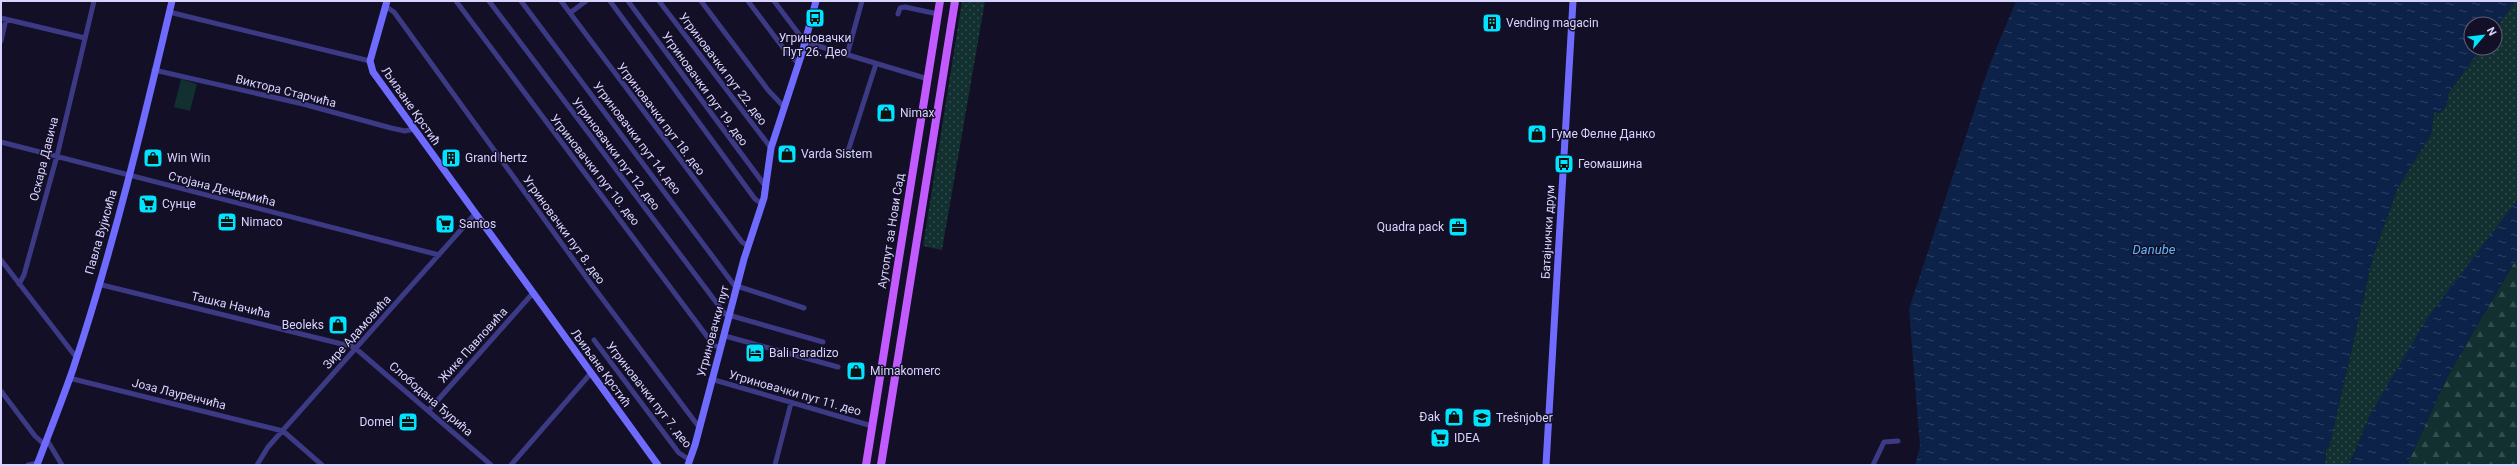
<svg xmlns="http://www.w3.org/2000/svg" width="2519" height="466" font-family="Roboto,sans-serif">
  <defs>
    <pattern id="grass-dots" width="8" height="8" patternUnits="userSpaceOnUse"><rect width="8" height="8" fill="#12302f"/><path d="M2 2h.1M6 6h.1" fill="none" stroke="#344d4e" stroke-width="1.8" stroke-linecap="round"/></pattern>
    <pattern id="forest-firs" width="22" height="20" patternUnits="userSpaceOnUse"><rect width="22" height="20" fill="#12302f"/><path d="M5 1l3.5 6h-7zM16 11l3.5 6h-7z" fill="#344d4e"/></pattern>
    <pattern id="water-ripples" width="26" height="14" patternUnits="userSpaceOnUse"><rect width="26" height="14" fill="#0c2248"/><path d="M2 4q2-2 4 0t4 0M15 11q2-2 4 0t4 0" fill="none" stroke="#2f4163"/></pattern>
  </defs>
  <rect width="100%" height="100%" fill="#130f26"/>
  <path fill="url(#grass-dots)" d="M962 1H985L942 250 923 246Z
    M2515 1H2518V199L2372 411 2349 465H2325L2326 449 2329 447 2373 256 2397 189 2431 134 2434 112 2447 104 2448 94 2481 48H2495V29Z"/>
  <path fill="url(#forest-firs)" d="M2518 256V465H2407L2447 377Z"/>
  <path fill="#12302f" d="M181 79 197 84 190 111 174 107Z"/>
  <path fill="url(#water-ripples)" d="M2016 1H2515L2495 29V24H2471V48H2481L2448 94 2447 104 2441 113 2434 112 2431 134 2397 189 2373 256 2329 447 2326 449 2325 465H1915L1920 447 1909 309 1988 69Z
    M2518 199V256L2447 377 2407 465H2349L2372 411 2428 317Z"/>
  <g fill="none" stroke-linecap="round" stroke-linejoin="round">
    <path stroke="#3d3a85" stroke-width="5" d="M456 1 709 339 713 345 721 348
      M489 1 725 314 823 342
      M521 1 734 285 804 308
      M561 1 742 242 748 246
      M610 1 755 199 762 204
      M628 1 766 187
      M659 1 771 148
      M701 1 768 90 784 107
      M748 1 784 49 799 64
      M774 1 805 42 928 79
      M385 6 394 12 589 281 699 427
      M169 12 370 61
      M570 13 586 1
      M898 14 900 8 905 7 938 14
      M1 18 85 38
      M1 41 6 19
      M847 55 862 1
      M154 70 303 104 391 128 405 131 414 129
      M1 142 439 255
      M848 151 876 64
      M1 260 76 357
      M19 284 24 275 57 156 94 1
      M98 284 354 347 491 465
      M725 336 838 367
      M594 340 679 453 690 460
      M69 378 283 431 322 465
      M711 379 872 426
      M1 391 35 436 45 445
      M429 410 533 293
      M47 440 62 465
      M28 465 38 463
      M257 465 268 447 475 214
      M511 465 591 373
      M775 465 791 403
      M1873 465 1884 442 1898 441"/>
    <path stroke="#6f6bff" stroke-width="7" d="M387 1 370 61 373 72 658 465
      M37 465C49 433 62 401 73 369 113 249 143 124 172 1
      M688 465 695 445 744 259 764 198 771 148 802 53 816 1
      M1546 465 1573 1"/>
    <path stroke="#c25bff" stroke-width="8" d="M866 465 940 1
      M881 465 955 1"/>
  </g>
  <defs>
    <symbol id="bus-square" viewBox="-11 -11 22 22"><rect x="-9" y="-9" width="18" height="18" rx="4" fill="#00e5ff" stroke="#130f26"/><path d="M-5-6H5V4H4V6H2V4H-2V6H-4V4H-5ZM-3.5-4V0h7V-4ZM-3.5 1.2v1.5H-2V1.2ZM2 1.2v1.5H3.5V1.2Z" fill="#111"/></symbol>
    <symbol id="building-square" viewBox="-11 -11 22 22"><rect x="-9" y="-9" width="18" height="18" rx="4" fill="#00e5ff" stroke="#130f26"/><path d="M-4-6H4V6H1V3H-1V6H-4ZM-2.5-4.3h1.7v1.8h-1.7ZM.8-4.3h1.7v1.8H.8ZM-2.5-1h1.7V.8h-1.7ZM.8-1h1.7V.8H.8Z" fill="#111"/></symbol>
    <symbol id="shop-square" viewBox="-11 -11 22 22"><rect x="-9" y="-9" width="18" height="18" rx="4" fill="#00e5ff" stroke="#130f26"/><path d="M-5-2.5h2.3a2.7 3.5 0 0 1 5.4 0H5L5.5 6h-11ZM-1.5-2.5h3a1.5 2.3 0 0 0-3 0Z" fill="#111"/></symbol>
    <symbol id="supermarket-square" viewBox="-11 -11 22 22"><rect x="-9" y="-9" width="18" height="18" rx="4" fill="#00e5ff" stroke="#130f26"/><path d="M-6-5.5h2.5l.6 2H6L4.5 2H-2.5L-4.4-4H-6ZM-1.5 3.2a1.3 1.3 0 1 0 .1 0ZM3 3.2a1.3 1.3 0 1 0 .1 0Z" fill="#111"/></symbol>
    <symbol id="office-square" viewBox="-11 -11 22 22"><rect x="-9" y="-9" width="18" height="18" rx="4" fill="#00e5ff" stroke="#130f26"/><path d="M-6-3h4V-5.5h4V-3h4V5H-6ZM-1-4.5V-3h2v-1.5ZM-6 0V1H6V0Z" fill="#111"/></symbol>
    <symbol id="hotel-square" viewBox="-11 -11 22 22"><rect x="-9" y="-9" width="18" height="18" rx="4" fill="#00e5ff" stroke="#130f26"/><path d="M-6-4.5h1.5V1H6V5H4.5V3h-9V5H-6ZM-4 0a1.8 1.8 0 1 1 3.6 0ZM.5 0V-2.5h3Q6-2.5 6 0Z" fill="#111"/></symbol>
    <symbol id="school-square" viewBox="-11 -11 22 22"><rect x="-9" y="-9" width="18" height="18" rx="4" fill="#00e5ff" stroke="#130f26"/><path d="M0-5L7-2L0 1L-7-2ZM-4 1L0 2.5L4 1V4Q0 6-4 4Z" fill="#111"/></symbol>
  </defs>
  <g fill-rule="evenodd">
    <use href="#bus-square" x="804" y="7" width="22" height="22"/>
    <use href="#building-square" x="1481" y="12" width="22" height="22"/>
    <use href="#shop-square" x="875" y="102" width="22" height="22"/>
    <use href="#shop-square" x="1526" y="123" width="22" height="22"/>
    <use href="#shop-square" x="776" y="143" width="22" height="22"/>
    <use href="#shop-square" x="142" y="147" width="22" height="22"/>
    <use href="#building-square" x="440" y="147" width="22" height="22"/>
    <use href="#bus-square" x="1553" y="153" width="22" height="22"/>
    <use href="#supermarket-square" x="137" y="193" width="22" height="22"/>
    <use href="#office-square" x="216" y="211" width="22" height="22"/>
    <use href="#supermarket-square" x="434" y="213" width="22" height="22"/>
    <use href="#office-square" x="1447" y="216" width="22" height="22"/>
    <use href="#shop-square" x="327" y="314" width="22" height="22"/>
    <use href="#hotel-square" x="744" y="342" width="22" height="22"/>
    <use href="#shop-square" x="845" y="360" width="22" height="22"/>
    <use href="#shop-square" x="1443" y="406" width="22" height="22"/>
    <use href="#school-square" x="1471" y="407" width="22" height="22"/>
    <use href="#office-square" x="397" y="411" width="22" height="22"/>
    <use href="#supermarket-square" x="1429" y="427" width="22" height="22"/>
  </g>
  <g text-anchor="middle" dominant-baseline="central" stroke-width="3" stroke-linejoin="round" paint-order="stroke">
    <g font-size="12" fill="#d9d4ff" stroke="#130f26" text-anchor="start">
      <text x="1506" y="23">Vending magacin</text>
      <text x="815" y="38" text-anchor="middle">Угриновачки<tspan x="815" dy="14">Пут 26. Део</tspan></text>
      <text x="900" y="113">Nimax</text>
      <text x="1551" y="134">Гуме Фелне Данко</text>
      <text x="801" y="154">Varda Sistem</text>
      <text x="167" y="158">Win Win</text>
      <text x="465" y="158">Grand hertz</text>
      <text x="1578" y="164">Геомашина</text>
      <text x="162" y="204">Сунце</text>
      <text x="241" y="222">Nimaco</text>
      <text x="459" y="224">Santos</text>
      <text x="1444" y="227" text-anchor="end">Quadra pack</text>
      <text x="324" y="325" text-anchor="end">Beoleks</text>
      <text x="769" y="353">Bali Paradizo</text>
      <text x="870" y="371">Mimakomerc</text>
      <text x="1440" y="417" text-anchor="end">Đak</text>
      <text x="1496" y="418">Trešnjober</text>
      <text x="394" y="422" text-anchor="end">Domel</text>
      <text x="1454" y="438">IDEA</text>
    </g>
    <g font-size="12" fill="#d9d4ff" stroke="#130f26">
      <text transform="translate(723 69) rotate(53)">Угриновачки пут 22. део</text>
      <text transform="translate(705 89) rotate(54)">Угриновачки пут 19. део</text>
      <text transform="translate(286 91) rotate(14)">Виктора Старчића</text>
      <text transform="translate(411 106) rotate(55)">Љиљане Крстић</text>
      <text transform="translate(661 119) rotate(53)">Угриновачки пут 18. део</text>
      <text transform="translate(637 138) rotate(53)">Угриновачки пут 14. део</text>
      <text transform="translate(616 154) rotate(53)">Угриновачки пут 12. део</text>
      <text transform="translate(44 159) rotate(-76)">Оскара Давича</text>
      <text transform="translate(595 170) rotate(52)">Угриновачки пут 10. део</text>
      <text transform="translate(222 189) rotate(14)">Стојана Дечермића</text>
      <text transform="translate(564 230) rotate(54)">Угриновачки пут 8. део</text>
      <text transform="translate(891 231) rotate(-81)">Аутопут за Нови Сад</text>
      <text transform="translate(101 232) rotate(-74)">Павла Вујисића</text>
      <text transform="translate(1548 232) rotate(-87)">Батајнички друм</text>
      <text transform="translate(231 305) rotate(13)">Ташка Начића</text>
      <text transform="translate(713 331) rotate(-75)">Угриновачки пут</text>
      <text transform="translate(357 332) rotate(-48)">Зире Адамовића</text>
      <text transform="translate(473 345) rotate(-48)">Жике Павловића</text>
      <text transform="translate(601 368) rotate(54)">Љиљане Крстић</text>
      <text transform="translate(795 393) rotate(16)">Угриновачки пут 11. део</text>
      <text transform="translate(179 394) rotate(14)">Јоза Лауренчића</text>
      <text transform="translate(649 395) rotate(52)">Угриновачки пут 7. део</text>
      <text transform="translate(431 399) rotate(41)">Слободана Ђурића</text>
    </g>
    <g font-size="13" font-style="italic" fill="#62b6ff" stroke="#130f26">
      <text x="2154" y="249">Danube</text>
    </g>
  </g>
  <rect width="2519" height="466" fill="none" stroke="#d9d4ff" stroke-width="4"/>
  <g transform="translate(2483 36) rotate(62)"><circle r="19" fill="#130f26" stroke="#625e7d"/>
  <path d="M0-3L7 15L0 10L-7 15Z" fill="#00e5ff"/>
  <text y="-6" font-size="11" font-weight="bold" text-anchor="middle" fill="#d9d4ff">N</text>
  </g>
</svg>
